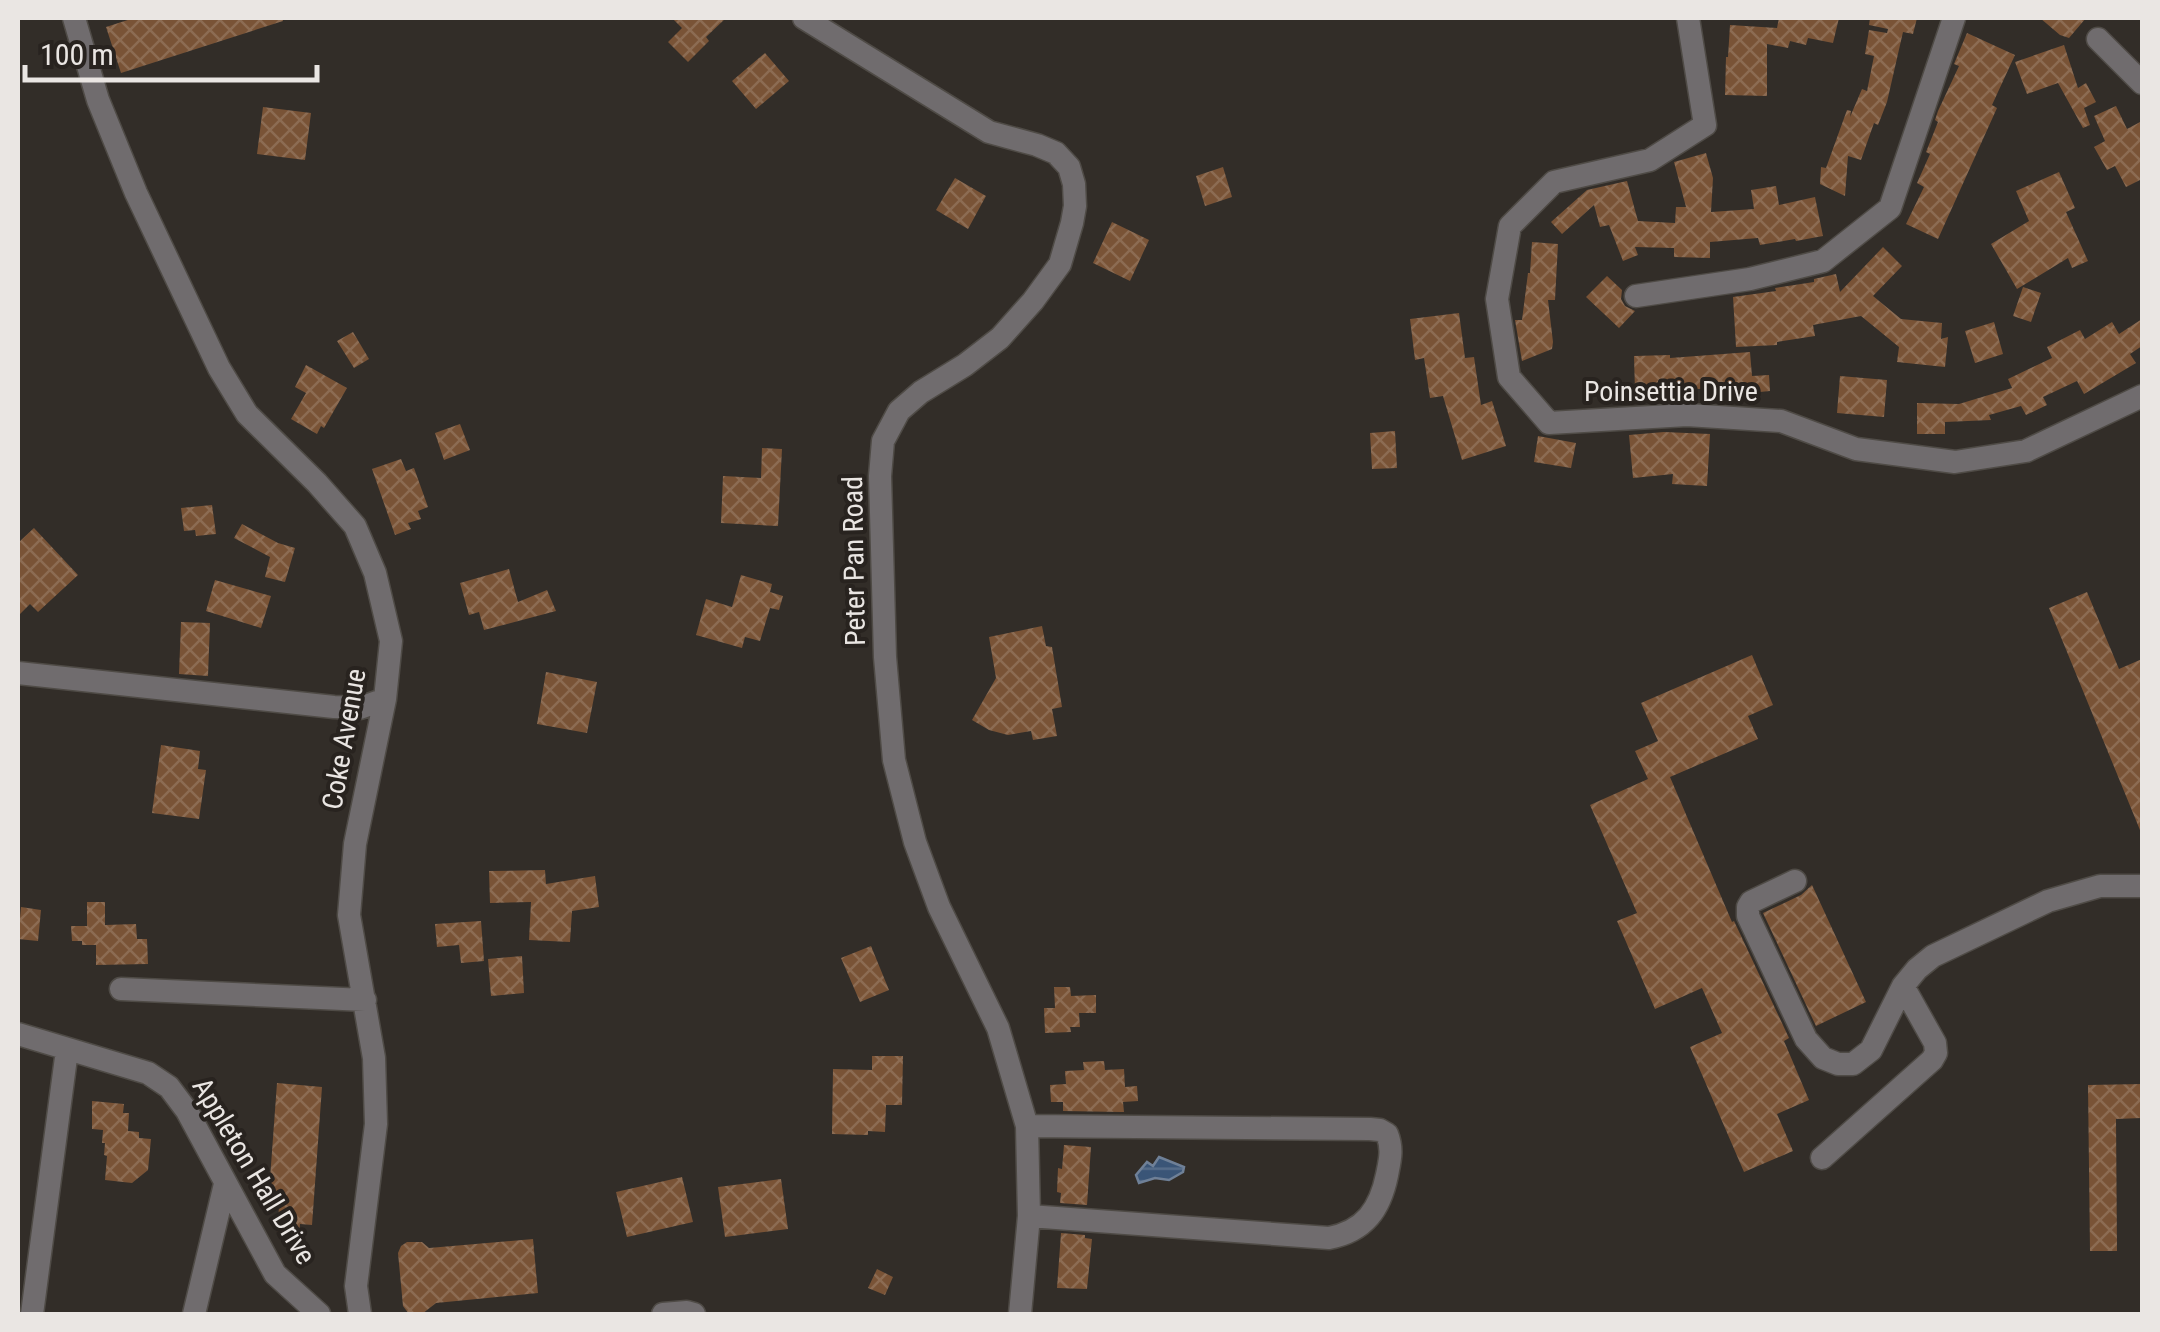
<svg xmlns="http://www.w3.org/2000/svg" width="2160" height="1332" font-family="'Roboto Condensed',sans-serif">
  <defs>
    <pattern id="water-rules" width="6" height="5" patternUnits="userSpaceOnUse" patternTransform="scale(2.5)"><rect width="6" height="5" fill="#3a5577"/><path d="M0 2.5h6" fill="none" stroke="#576d8a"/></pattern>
    <pattern id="building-cross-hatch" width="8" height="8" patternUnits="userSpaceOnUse" patternTransform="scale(2.5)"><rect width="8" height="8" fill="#795336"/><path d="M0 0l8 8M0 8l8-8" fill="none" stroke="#8c6c53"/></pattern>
  </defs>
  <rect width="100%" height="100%" fill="#322d28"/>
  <path fill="url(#water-rules)" stroke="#6f8097" stroke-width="2.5" d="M1159 1157 1184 1167 1183 1172 1169 1180 1155 1178 1139 1183 1136 1175 1147 1162 1153 1166Z"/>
  <path fill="url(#building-cross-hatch)" d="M134 18H283V21L121 73 106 27Z
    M672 18H726L706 37 709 41 688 62 668 42 682 28Z
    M1779 18H1839L1833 43 1808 38 1806 45 1790 41 1788 48 1767 44V96L1725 95 1726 57H1728L1730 25 1777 28Z
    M1870 18H1917L1913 34 1903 32 1887 102 1878 125 1874 123 1861 160 1848 156 1845 196 1820 184 1821 167 1826 168 1847 110 1851 111 1850 117 1862 89 1867 91 1874 56 1865 54 1869 30 1887 33 1888 29 1869 25Z
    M2040 18H2086L2069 38 2060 35Z
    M1967 33 2015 55 1992 105 1997 108 1938 239 1906 224 1924 187 1917 183 1930 154 1926 152 1938 122 1935 120 1938 111 1959 66 1954 64Z
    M2064 45 2078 88 2086 83 2096 102 2084 108 2090 125 2083 128 2058 83 2027 94 2015 62Z
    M765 53 789 81 756 109 732 81Z
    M2116 106 2127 129 2142 121V179L2126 187 2115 166 2107 170 2094 147 2105 141 2094 116Z
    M263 107 311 113 305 160 257 154Z
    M1706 153 1713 178 1711 212 1754 209 1751 190 1776 186 1779 205 1815 197 1823 236 1796 241 1795 239 1760 245 1758 238 1710 242V258L1674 257V248L1635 247 1638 255 1623 261 1609 225 1600 227 1594 205 1562 234 1551 222 1587 190 1627 181 1638 221 1675 223 1676 207H1686L1674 162Z
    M1223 167 1232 197 1205 206 1196 176Z
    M2059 172 2075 208 2066 212 2088 261 2072 268 2068 258 2017 289 1991 244 2029 221 2016 191Z
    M955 178 986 196 968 229 936 210Z
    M1112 222 1149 240 1130 281 1093 263Z
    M1532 242 1558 244 1555 300H1548L1553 342 1552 349 1522 361 1515 320H1522L1528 273H1530Z
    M1883 247 1902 266 1873 296 1901 319 1942 323 1941 339 1948 337 1945 367 1897 362 1899 347 1861 316 1813 325 1815 336 1777 342V345L1736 347 1733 297 1776 291 1775 288 1814 282V279L1836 274 1840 292Z
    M1607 276 1622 290 1621 299 1625 306 1635 311 1619 328 1586 297Z
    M2023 287 2041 293 2031 322 2013 316Z
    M1459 313 1465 358 1474 357 1481 405 1492 401 1506 446 1462 460 1443 396 1430 398 1424 358 1415 360 1410 319Z
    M2142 319V346L2130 354 2136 363 2084 394 2077 381 2043 397 2047 405 2026 415 2021 406 1989 415 1991 420 1945 422V434H1917V403L1959 404 2012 388 2008 379 2052 358 2047 347 2080 330 2085 339 2112 322 2119 334Z
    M1994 322 2003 354 1975 363 1965 331Z
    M353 332 369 359 354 368 337 341Z
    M1750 352 1752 376 1769 375 1770 391 1720 396 1719 388 1635 392 1634 356 1670 355V358Z
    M306 365 347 388 324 428 321 426 317 434 291 419 306 393 295 387Z
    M1840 376 1887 380 1884 417 1837 413Z
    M460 424 470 450 444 460 435 433Z
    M1395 431 1397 468 1372 469 1370 433Z
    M1664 432 1710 434 1707 486 1672 484 1673 474 1633 478 1629 435Z
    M1538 436 1576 443 1571 468 1534 462Z
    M762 448 782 449 778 526 721 523 723 476 761 478Z
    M401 459 406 471 414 468 428 507 418 511 421 519 408 523 411 529 395 535 372 469Z
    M212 505 216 534 196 536 195 530 184 531 181 508Z
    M242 524 278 543 295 548 285 582 265 577 270 557 234 538Z
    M34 528 78 575 38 612 30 604 18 616V543Z
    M509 569 518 602 547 590 556 611 484 630 479 612 469 615 460 583Z
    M741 575 772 584 770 592 783 596 779 610 770 608 760 641 745 637 742 648 696 635 706 599 732 607Z
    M215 580 271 596 261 628 206 611Z
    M2087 592 2119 669 2142 659V835L2049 608Z
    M181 622 210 623 208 676 179 674Z
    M1042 626 1046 646 1052 647 1062 707 1052 709 1057 736 1033 740 1031 731 1008 735 989 730 972 720 996 678 989 637Z
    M1752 655 1773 705 1748 716 1758 739 1670 777 1732 922 1734 921 1789 1038 1784 1041 1809 1100 1777 1114 1793 1151 1744 1172 1690 1047 1722 1033 1702 988 1655 1009 1617 921 1637 913 1590 805 1648 779 1635 751 1658 741 1641 703Z
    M546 672 597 682 587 733 537 724Z
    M161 745 200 751 198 769 206 770 199 819 152 813Z
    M545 870 546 884 595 876 599 907 572 911 570 942 529 940 531 902 490 903 489 871Z
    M1812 885 1866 1002 1816 1026 1763 913 1801 895Z
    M87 902H105V925L136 924 137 939H147L148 964 96 965V945H82V941H72L71 926H87Z
    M21 907 41 910 38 941 18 939Z
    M481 921 484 961 461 963 459 945 437 947 435 924Z
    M871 946 889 990 860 1002 841 958Z
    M522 956 524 993 491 996 488 959Z
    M1054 987H1070L1071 996 1096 995V1013H1079L1080 1027H1070L1071 1032 1045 1033 1044 1008H1055Z
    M872 1056H903L902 1105H886L885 1132 868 1131V1135L832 1134 833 1069 872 1070Z
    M1104 1061 1105 1070 1124 1069 1125 1087 1137 1086 1138 1101 1123 1102 1124 1112H1121L1063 1111V1102H1051L1050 1085 1066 1084 1065 1071 1084 1070 1083 1062Z
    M277 1083 322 1087 312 1225 300 1224 299 1234 277 1232 279 1207 268 1206Z
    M2142 1084V1118L2116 1119 2117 1251H2090L2088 1085Z
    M92 1101 124 1104 123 1113H129L128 1131 139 1132V1138L151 1139 148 1170 132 1183 105 1180 107 1156 104 1155 105 1143H102L103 1130 92 1129Z
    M1064 1145 1091 1147 1087 1205 1060 1203 1061 1193 1057 1192 1058 1168 1062 1169Z
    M682 1177 693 1222 627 1237 616 1192Z
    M781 1179 788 1229 725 1237 718 1187Z
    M1061 1233 1085 1235V1238L1092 1239 1087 1289 1057 1288Z
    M533 1239 538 1293 436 1303 422 1314H409L403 1306 398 1253 401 1246 407 1242H422L429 1248Z
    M877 1269 893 1277 885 1295 868 1288Z"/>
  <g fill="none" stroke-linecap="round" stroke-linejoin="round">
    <defs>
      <path id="minor" d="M74 18 98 100 136 193 219 368 247 414 317 483 355 526 375 573 391 641 385 699 355 844 349 915 374 1058 376 1124 356 1286 360 1314
        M804 18 989 132 1037 145 1056 153 1069 167 1074 184 1075 206 1072 223 1060 264 1033 301 1000 338 965 365 921 392 899 411 883 441 880 476 885 657 894 760 915 842 939 907 998 1028 1027 1126 1029 1216 1020 1314
        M1688 18 1705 125 1650 160 1554 182 1510 226 1497 299 1509 377 1549 423 1687 415 1781 421 1856 449 1955 462 2026 451 2142 396
        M2098 39 2142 83
        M1636 296 1750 279 1823 261 1890 208 1954 18
        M18 673 334 707 360 708 385 699
        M1795 881 1751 902 1748 907V916L1806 1039 1823 1058 1838 1064H1853L1871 1050 1903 986 1917 969 1933 956 2048 901 2100 886H2142
        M121 989 365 1000
        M18 1034 148 1073 169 1087 187 1111 275 1274 319 1314
        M1027 1126 1370 1129 1380 1130 1387 1134C1393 1149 1390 1160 1387 1175 1380 1209 1365 1231 1329 1238L1029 1216
        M1822 1158 1932 1060 1936 1053 1935 1043 1903 986
        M32 1314 67 1050
        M194 1314 225 1184
        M663 1314 687 1312 694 1314"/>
    </defs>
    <use href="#minor" stroke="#4f4b46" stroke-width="25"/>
    <use href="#minor" stroke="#706c6e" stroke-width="22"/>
  </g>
  <g text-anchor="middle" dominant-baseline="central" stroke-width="8" stroke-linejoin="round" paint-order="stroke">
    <g font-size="28" fill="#eae6e3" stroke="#28231f">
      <text x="1671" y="391">Poinsettia Drive</text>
      <text transform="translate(854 561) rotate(-91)">Peter Pan Road</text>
      <text transform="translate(344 739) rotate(-80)">Coke Avenue</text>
      <text transform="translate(254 1171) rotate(59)">Appleton Hall Drive</text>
    </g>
  </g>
  <rect width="2160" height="1332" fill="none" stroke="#eae6e3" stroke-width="40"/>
  <path d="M25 65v15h292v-15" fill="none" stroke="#eae6e3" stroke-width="5"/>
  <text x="40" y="65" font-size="30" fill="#eae6e3" stroke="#28231f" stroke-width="8" paint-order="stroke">100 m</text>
</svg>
